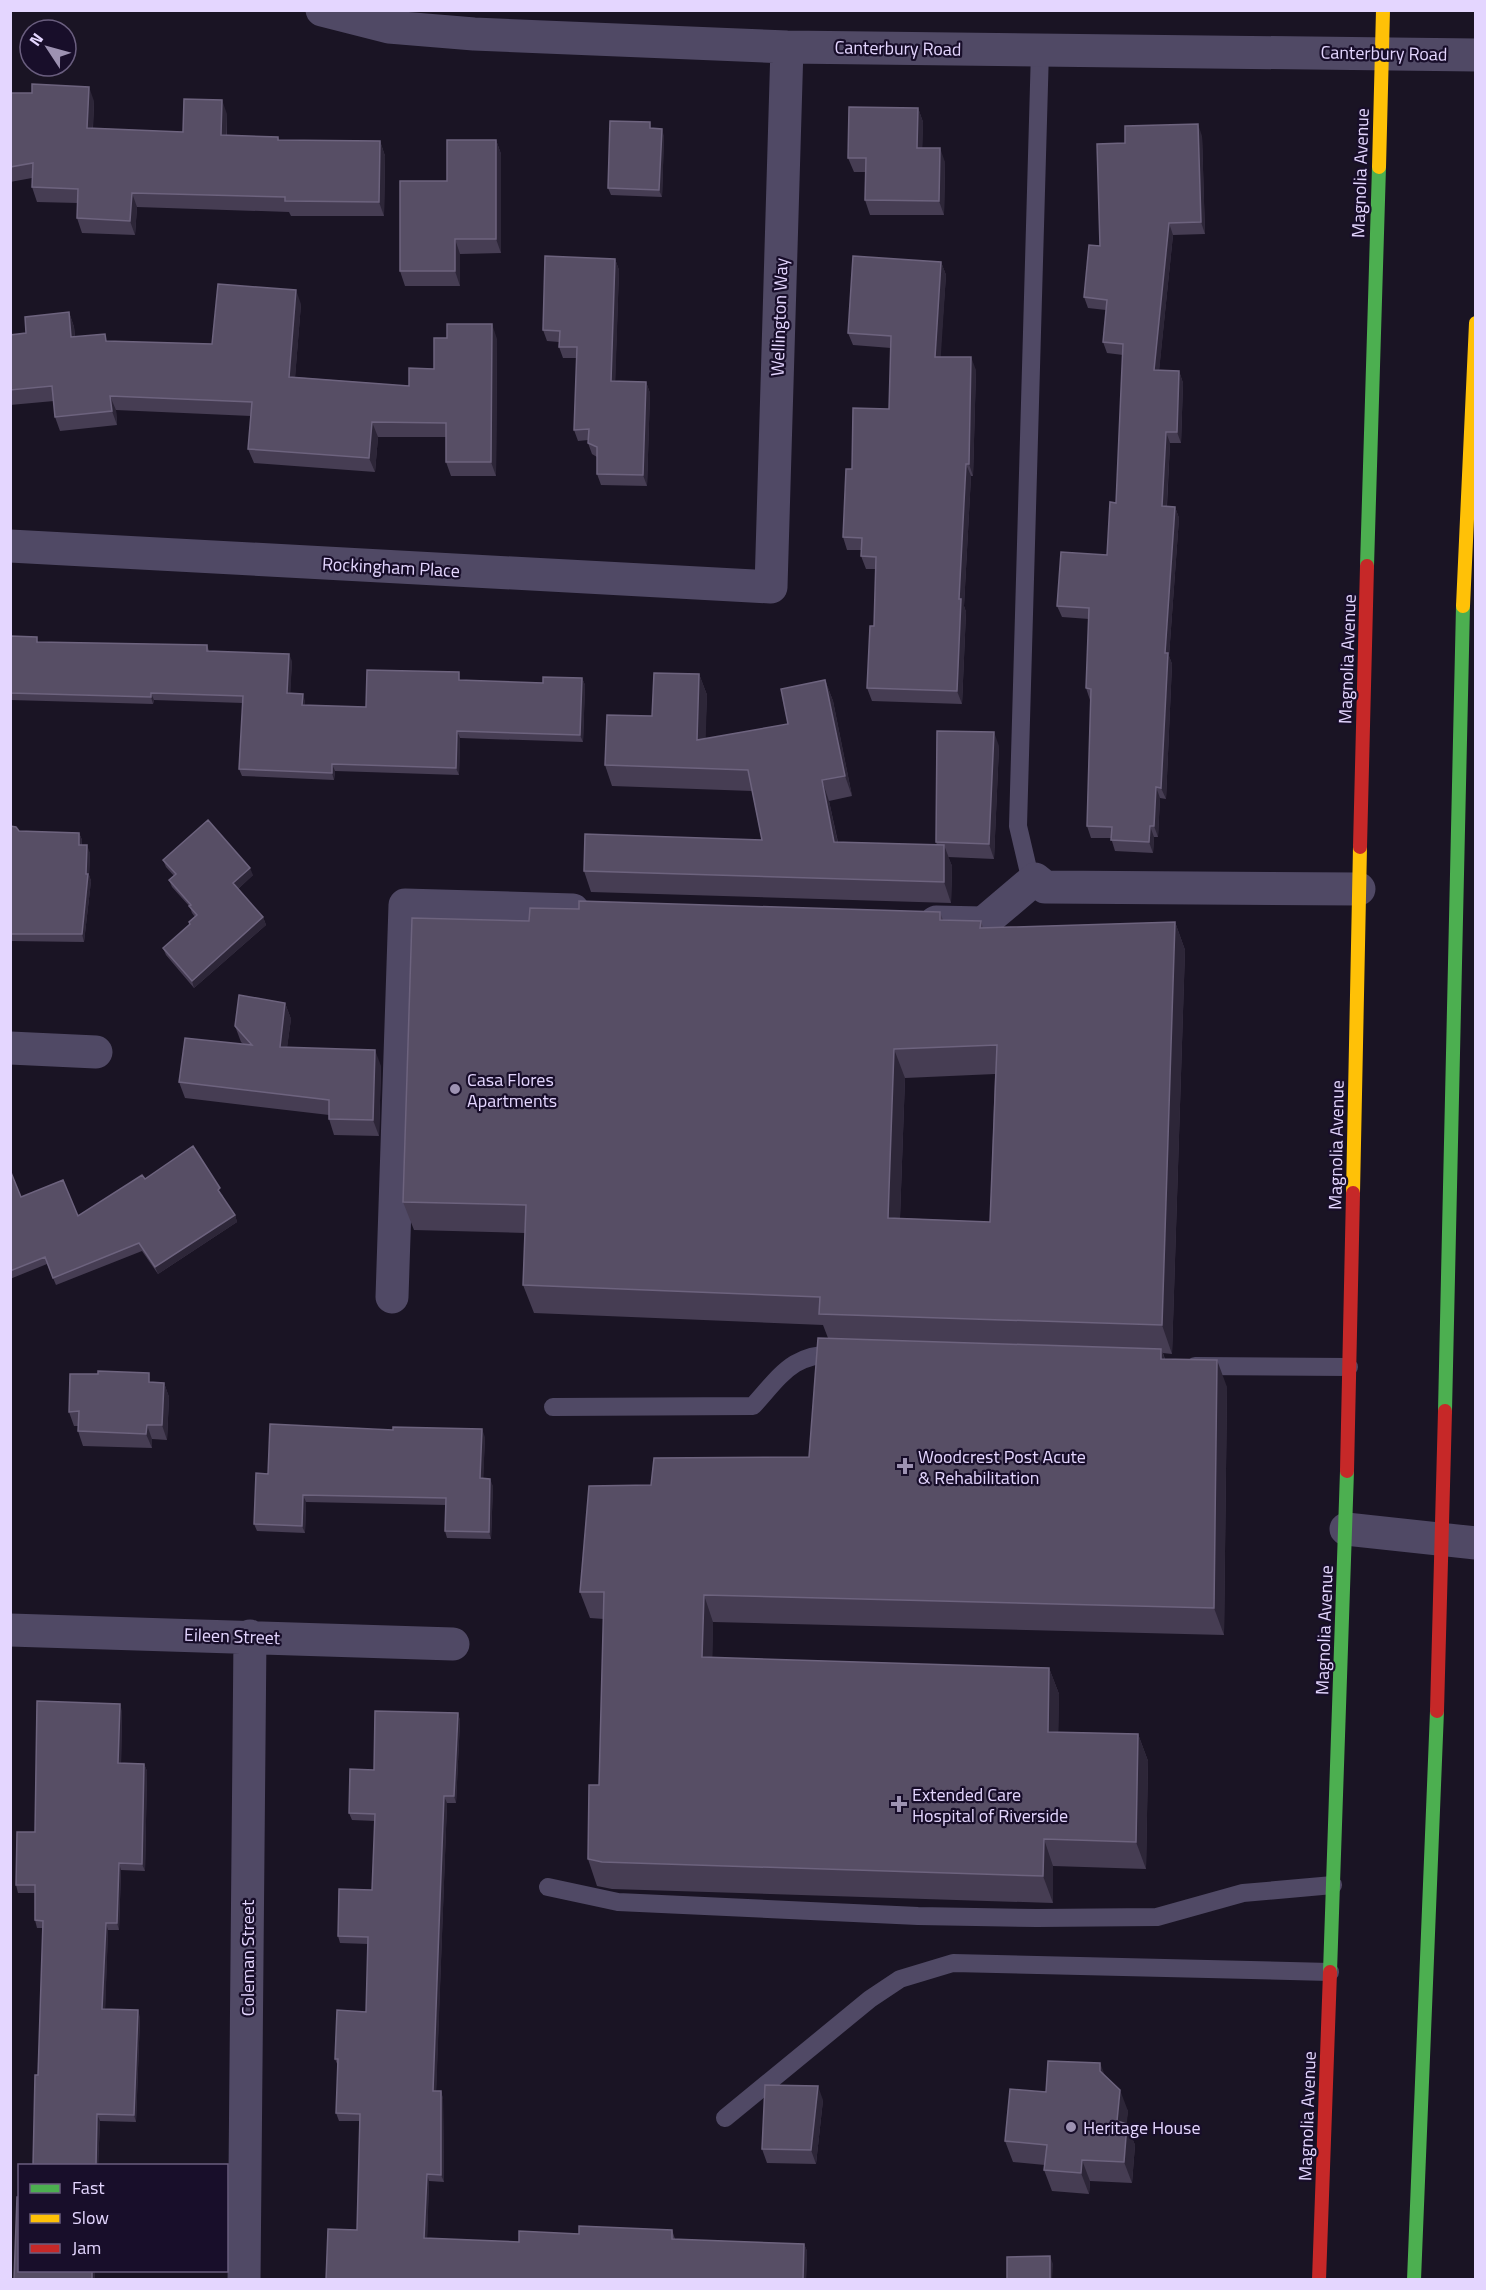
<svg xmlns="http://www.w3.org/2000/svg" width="1486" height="2290" font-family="'Titillium Web',sans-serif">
  <rect width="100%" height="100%" fill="#1a1424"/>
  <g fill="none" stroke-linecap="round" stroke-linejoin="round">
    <path stroke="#504965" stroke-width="18" d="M1035 879 1029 873 1018 826 1040 50
      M1195 1366 1349 1367
      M553 1407 753 1406C782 1374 793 1352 841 1354
      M548 1887 618 1902 918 1916 1037 1918 1157 1917 1243 1893 1333 1885
      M725 2118 870 1999 900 1979 953 1963 1330 1972"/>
    <path stroke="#504965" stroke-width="33" d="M322 10 389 27 474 34 787 47 1476 55
      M10 546 771 587 787 47
      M936 922 983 923 1035 879 1045 887 1359 889
      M10 1048 96 1052
      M392 1297 405 905 573 910
      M1346 1529 1476 1543
      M10 1630 453 1644
      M244 2280 250 1636"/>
    <path stroke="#4caf50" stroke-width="14" d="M1367 566 1379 167
      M1445 1411 1463 606
      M1330 1972 1347 1471
      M1414 2280 1437 1711"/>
    <path stroke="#ffc107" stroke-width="14" d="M1379 167 1383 10
      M1463 606 1476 323
      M1353 1193 1360 847"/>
    <path stroke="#c62828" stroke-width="14" d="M1360 847 1367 566
      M1347 1471 1353 1193
      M1437 1711 1445 1411
      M1319 2280 1330 1972"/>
  </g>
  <path fill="#463d53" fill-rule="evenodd" d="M10 93 94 101 93 128 183 132 227 114V136L278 137 279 140 380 141 385 156 384 216H291L289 212 137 207 135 235 82 233 77 218 78 203 37 202 32 187V178L10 182Z
    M918 108 923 122 922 148 945 162 944 215H870L865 200 866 172H854L848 158Z
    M652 128 664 136 662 197 611 195 608 188Z
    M1202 136 1205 234 1173 235 1159 370 1179 371 1183 383 1181 443H1170L1167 506 1175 507 1179 518 1169 656 1172 664 1166 799 1160 798 1158 837H1154L1153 853 1115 851 1111 838H1091L1087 826 1091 700H1090L1086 688 1089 619 1062 617 1057 606 1107 555 1116 503 1123 355 1107 353 1103 342 1106 310 1088 308 1084 297 1100 246 1125 143Z
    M496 140 501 154V253L460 254V286H405L400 271 447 181Z
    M615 259 619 270 615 381 646 382 650 393 647 486 601 485 597 474V457L592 454 588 443V440L578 441 574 430 577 358H563L559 347V342L547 341 543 330Z
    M941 262 946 275 940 357 976 370 973 476H971L964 606 966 612 962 704 872 701 867 688 874 626 876 569H866L861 556 862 550H847L843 537 852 469 889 409 891 348 853 345 848 333Z
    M301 304 295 377 409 386 434 369 497 339 496 476H451L446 462V437H378L375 472 254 463 248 449 251 416 116 410 117 425 60 431 55 417 54 401 10 405V335L26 333 69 312 74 327 75 337 108 341 212 344Z
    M10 636 39 642 207 645 209 651 292 661 290 693 305 701V705L366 707 462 680V681L543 683 582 678 585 685 583 742 460 738 459 775 335 771 334 780 242 776 239 769 243 703 154 700 153 704 10 700Z
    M699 674 707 695 705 739 788 724 825 680 833 701 852 796 829 801 838 842 937 845 936 842 999 746 994 859 948 857 952 866 951 903 591 892 584 871 762 840 752 791 612 786 605 765 652 716Z
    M10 826 19 831 79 833 82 840V845L90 853 89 875 91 881 84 942 10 941Z
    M163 860 253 875 238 889 263 917 266 925 194 988 166 955 163 948 190 925 189 922 195 917 192 913 190 907 172 887 169 880 174 876 166 867Z
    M579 909 940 912 943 920 981 921 983 928 1175 922 1185 950 1172 1354 1163 1353 1165 1359 1227 1387 1224 1635 713 1622 712 1658 1049 1668 1059 1694 1058 1732 1138 1734 1148 1761 1146 1869 1053 1866V1903L612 1889 597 1886 588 1859 599 1785 604 1619 590 1618 580 1592 651 1485 809 1457 828 1338 823 1325 534 1313 523 1285 525 1233 414 1230 403 1202 529 921ZM995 1074 990 1222 900 1218 905 1078Z
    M285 1003 291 1019 287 1047 381 1066 379 1136 334 1135 329 1119V1115L185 1098 179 1082 243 1044 241 1042 235 1026Z
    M10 1170 21 1197 78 1216 145 1179 223 1195 222 1196 235 1215 237 1222 158 1274 142 1251 56 1285 47 1264 10 1279Z
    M153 1382 164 1383 169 1397 167 1440 152 1439V1448L83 1446 78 1431V1426H74L69 1412Z
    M485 1437 483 1479 493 1486 491 1539 447 1538 445 1531 446 1505 306 1502 305 1533 257 1531 254 1524 268 1474Z
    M122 1711 121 1763 144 1764 147 1771 145 1871 121 1870 119 1930H108L105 2009 140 2017 136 2122 100 2121 98 2166H33L38 2075 43 1928H37L35 1920V1893H18L16 1885 35 1832Z
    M375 1711 458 1713 460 1721 456 1803H447L436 2091H441L443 2099 444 2182 429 2181 427 2238 519 2242V2231L579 2234V2226L672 2230 675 2239 804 2244 807 2251 806 2280H326L328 2229 357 2230 360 2121H339L336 2113 338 2066 335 2059 337 2010 366 2012 368 1944 340 1943 338 1936 339 1889 372 1890 375 1821 352 1820 349 1813 350 1769 374 1770Z
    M1105 2076 1128 2111 1126 2124 1135 2145 1132 2183 1090 2181 1089 2194 1052 2191 1044 2170 1045 2165 1013 2162 1005 2141 1046 2092Z
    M823 2100 816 2164 767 2163 762 2149Z"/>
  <path fill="#2d2638" d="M89 87 94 101 92 142 87 128Z
    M222 100 227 114 226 150 221 135Z
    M918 108 923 122 922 162 917 148Z
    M1198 124 1202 136 1205 234 1201 222Z
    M662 129 664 136 662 197 659 190Z
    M496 140 501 154V253L496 239Z
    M380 141 385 156 384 216 379 202Z
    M940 148 945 162 944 215 939 201Z
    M132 193 137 207 135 235 130 221Z
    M1169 223 1173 235 1158 382 1154 370Z
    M455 239 460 254V286L455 271Z
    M615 259 619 270 615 392 611 381Z
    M941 262 946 275 940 369 935 357Z
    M296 290 301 304 294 391 289 377Z
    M69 312 74 327 76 351 71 337Z
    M492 324 497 339 496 476 491 462Z
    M971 357 976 370 973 476 969 464Z
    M1179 371 1183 383 1181 443 1177 432Z
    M646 382 650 393 647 486 643 475Z
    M110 396 116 410 117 425 112 411Z
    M372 422 378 437 375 472 369 458Z
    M1166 432 1170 443 1166 517 1162 506Z
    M966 464 971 476 964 606 966 612 962 704 957 691 959 599Z
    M1175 507 1179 518 1169 656 1172 664 1166 799 1161 788 1165 653Z
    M289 654 292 661 290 701 287 693Z
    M699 674 707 695 705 761 697 740Z
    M582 678 585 685 583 742 580 735Z
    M825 680 833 701 852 796 845 776Z
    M151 693 154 700 153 704 151 697Z
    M303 694 305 701V712L302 705Z
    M457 731 460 738 459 775 456 768Z
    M994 732 999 746 994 859 989 844Z
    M332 764 335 771 334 780 332 773Z
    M822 780 829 801 842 863 834 842Z
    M1156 787 1160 798 1158 837 1154 826Z
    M1150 826 1154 837 1153 853 1149 842Z
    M79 833 82 840 81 852 79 845Z
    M87 845 90 853 89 875 91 881 84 942 82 934Z
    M944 845 952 866 951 903 944 882Z
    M250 868 253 875 236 891 233 883Z
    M263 917 266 925 194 988 192 981Z
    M1175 922 1185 950 1172 1354 1162 1325Z
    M285 1003 291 1019 285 1063 280 1047Z
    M894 1049 905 1078 899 1246 888 1218Z
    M375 1050 381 1066 379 1136 373 1120Z
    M235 1215 237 1222 158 1274 155 1267Z
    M1161 1349 1171 1376 1161 1359Z
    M1217 1360 1227 1387 1224 1635 1214 1608Z
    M164 1383 169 1397 167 1440 162 1425Z
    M147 1425 152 1439V1448L146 1434Z
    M482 1429 485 1437 483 1486 480 1478Z
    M490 1479 493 1486 491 1539 489 1532Z
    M303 1495 306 1502 305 1533 302 1526Z
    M704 1595 713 1622 712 1684 702 1657Z
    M1049 1668 1059 1694 1058 1758 1048 1732Z
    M120 1704 122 1711 121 1771 118 1763Z
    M458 1713 460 1721 456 1803 454 1796Z
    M1138 1734 1148 1761 1146 1869 1136 1842Z
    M144 1764 147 1771 145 1871 142 1864Z
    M444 1796 447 1803 436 2098 433 2091Z
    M1044 1839 1053 1866V1903L1043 1876Z
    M119 1863 121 1870 119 1930 117 1923Z
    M106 1923 108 1930 105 2016 102 2009Z
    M138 2010 140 2017 136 2122 134 2115Z
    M1100 2063 1108 2083 1100 2071Z
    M818 2086 823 2100 816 2164 811 2150Z
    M1120 2090 1128 2111 1125 2142 1117 2121Z
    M441 2091 443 2099 444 2182 441 2175Z
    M97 2114 100 2121 98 2166H96Z
    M1127 2124 1135 2145 1132 2183 1124 2162Z
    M1082 2160 1090 2181 1089 2194 1081 2173Z
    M427 2174 429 2181 427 2245 424 2238Z
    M804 2244 807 2251 806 2280H803Z
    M1050 2256 1053 2264 1052 2280H1050Z
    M92 2271H95V2280H92Z"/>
  <path fill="#574e65" stroke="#6d637e" stroke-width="1.5" fill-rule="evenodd" d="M32 84 89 87 87 128 183 132 184 99 222 100 221 135 278 137V140L380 141 379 202 285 201V197L132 193 130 221 77 218 78 189 32 187 33 163 10 167V93H32Z
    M849 107 918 108 917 148H940L939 201 865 200 866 158H848Z
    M610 121 650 122V128L662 129 659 190 608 188Z
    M1198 124 1201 222 1169 223 1154 370 1179 371 1177 432H1166L1162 506 1175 507 1165 653H1168L1161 788 1156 787 1154 826H1150L1149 842 1111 840 1112 827 1087 826 1091 689 1086 688 1089 608 1057 606 1061 552 1107 555 1110 502 1116 503 1123 344 1103 342 1107 300 1084 297 1089 245 1100 246 1097 144 1125 143V126Z
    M447 140H496V239H455V271H400V181H447Z
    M545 256 615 259 611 381 646 382 643 475 597 474V447L588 443 589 429 574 430 577 347H559L560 331 543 330Z
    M853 256 941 262 935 357H971L969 464H966L959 599H961L957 691 867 688 870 626H874L876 557 861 556 862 538 843 537 846 469H852L853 408 889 409 891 336 848 333Z
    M218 284 296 290 289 377 409 386V368L434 369V338H447V324H492L491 462H446V423L372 422 369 458 248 449 252 402 110 396 112 411 55 417 52 386 10 390V335L26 333 25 317 69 312 71 337 105 334 106 341 212 344Z
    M10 636 37 637V642L207 645V651L289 654 287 693 303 694 302 705 366 707 367 670 459 672V680L543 683V677L582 678 580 735 457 731 456 768 332 764V773L239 769 243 696 151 693V697L10 693Z
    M654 673 699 674 697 740 788 724 781 689 825 680 845 776 822 780 834 842 944 845V882L584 871 585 834 762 840 748 770 605 765 607 715 652 716Z
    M937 731 994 732 989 844 936 842Z
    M208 820 250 868 233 883 263 917 192 981 163 948 190 924 189 922 197 915 189 906 191 905 169 880 176 874 163 860Z
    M10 826 16 827 19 831 79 833V845H87L86 874H88L82 934H10Z
    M579 901 940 912V920L981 921 980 928 1175 922 1162 1325 819 1314 820 1297 523 1285 526 1205 403 1202 412 918 529 921 530 908 579 909ZM997 1045 990 1222 888 1218 894 1049Z
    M239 995 285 1003 280 1047 375 1050 373 1120 329 1119V1100L179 1082 185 1038 252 1045 235 1026Z
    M193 1146 220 1188 218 1190 235 1215 155 1267 139 1243 53 1278 45 1257 10 1271V1170L21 1197 63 1180 78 1216 142 1175 145 1179Z
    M818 1338 1161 1349V1359L1217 1360 1214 1608 704 1595 702 1657 1049 1668 1048 1732 1138 1734 1136 1842 1044 1839 1043 1876 602 1862 588 1859 589 1785H599L604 1592H580L589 1486 651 1485 654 1458 809 1457Z
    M98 1371 149 1373V1382L164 1383 162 1425H147L146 1434 78 1431 79 1411 69 1412 70 1374H98Z
    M270 1424 393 1430V1427L482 1429 480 1478 490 1479 489 1532 445 1531 446 1498 303 1495 302 1526 254 1524 256 1473 268 1474Z
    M37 1701 120 1704 118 1763 144 1764 142 1864 119 1863 117 1923H106L102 2009 138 2010 134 2115 97 2114 96 2166H33L35 2075H38L43 1921 35 1920V1885H16L17 1832H35Z
    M375 1711 458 1713 454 1796H444L439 1927 433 2091H441V2175L427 2174 424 2238 519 2242V2231L579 2234V2226L672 2230V2239L804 2244 803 2280H326L328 2229 357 2230 360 2114 336 2113 338 2059H335L337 2010 366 2012 368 1937 338 1936 339 1889 372 1890 375 1814 349 1813 350 1769 374 1770Z
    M1048 2061 1100 2063V2071L1120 2090 1117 2121 1127 2124 1124 2162 1082 2160 1081 2173 1044 2170 1047 2145 1005 2141 1010 2089 1046 2092Z
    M765 2085 818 2086 811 2150 762 2149Z
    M17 2197H20V2271H92V2280H14Z
    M1050 2256V2280H1007V2257Z"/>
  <g fill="#9d92b2" stroke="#180e2a" stroke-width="2">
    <circle cx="455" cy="1089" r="6"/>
    <path d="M902 1457h6v6h6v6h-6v6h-6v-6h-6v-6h6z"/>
    <path d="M896 1795h6v6h6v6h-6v6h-6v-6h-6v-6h6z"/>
    <circle cx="1071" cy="2127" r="6"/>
  </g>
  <g text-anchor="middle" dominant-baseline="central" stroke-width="4.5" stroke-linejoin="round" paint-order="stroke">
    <g font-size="18" fill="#e4d6ff" stroke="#180e2a">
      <text transform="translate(898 48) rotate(1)">Canterbury Road</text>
      <text transform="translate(1384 53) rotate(1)">Canterbury Road</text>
      <text transform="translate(1360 173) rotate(-88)">Magnolia Avenue</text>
      <text transform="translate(779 317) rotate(-88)">Wellington Way</text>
      <text transform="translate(391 567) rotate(3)">Rockingham Place</text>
      <text transform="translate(1347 659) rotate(-88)">Magnolia Avenue</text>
      <text transform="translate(1336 1145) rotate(-89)">Magnolia Avenue</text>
      <text transform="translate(1324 1630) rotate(-88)">Magnolia Avenue</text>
      <text transform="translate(232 1636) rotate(2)">Eileen Street</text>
      <text transform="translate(247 1958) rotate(-90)">Coleman Street</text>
      <text transform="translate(1307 2116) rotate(-88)">Magnolia Avenue</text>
    </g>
    <g font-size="18" fill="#e4d6ff" stroke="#180e2a" text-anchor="start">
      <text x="467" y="1079">Casa Flores<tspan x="467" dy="21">Apartments</tspan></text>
      <text x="918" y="1456">Woodcrest Post Acute<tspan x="918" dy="21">&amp; Rehabilitation</tspan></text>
      <text x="912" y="1794">Extended Care<tspan x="912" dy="21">Hospital of Riverside</tspan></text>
      <text x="1083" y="2127">Heritage House</text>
    </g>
  </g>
  <rect width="1486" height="2290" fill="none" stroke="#e4d6ff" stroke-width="24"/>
  <rect x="18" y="2164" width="210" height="108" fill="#180e2a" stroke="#6a5e7f" stroke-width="1.5"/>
  <rect x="30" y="2184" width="30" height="9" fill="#4caf50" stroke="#6a5e7f" stroke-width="1.5"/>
  <text x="72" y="2194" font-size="18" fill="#e4d6ff">Fast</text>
  <rect x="30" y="2214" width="30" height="9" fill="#ffc107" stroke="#6a5e7f" stroke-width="1.5"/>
  <text x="72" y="2224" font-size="18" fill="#e4d6ff">Slow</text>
  <rect x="30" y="2244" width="30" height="9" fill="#c62828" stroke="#6a5e7f" stroke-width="1.5"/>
  <text x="72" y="2254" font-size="18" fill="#e4d6ff">Jam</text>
  <g transform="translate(48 48) rotate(306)"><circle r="28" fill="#180e2a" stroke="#6a5e7f" stroke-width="1.5"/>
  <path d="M0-4.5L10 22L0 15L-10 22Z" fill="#9d92b2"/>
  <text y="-9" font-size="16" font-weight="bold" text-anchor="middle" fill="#e4d6ff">N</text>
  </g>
</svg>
